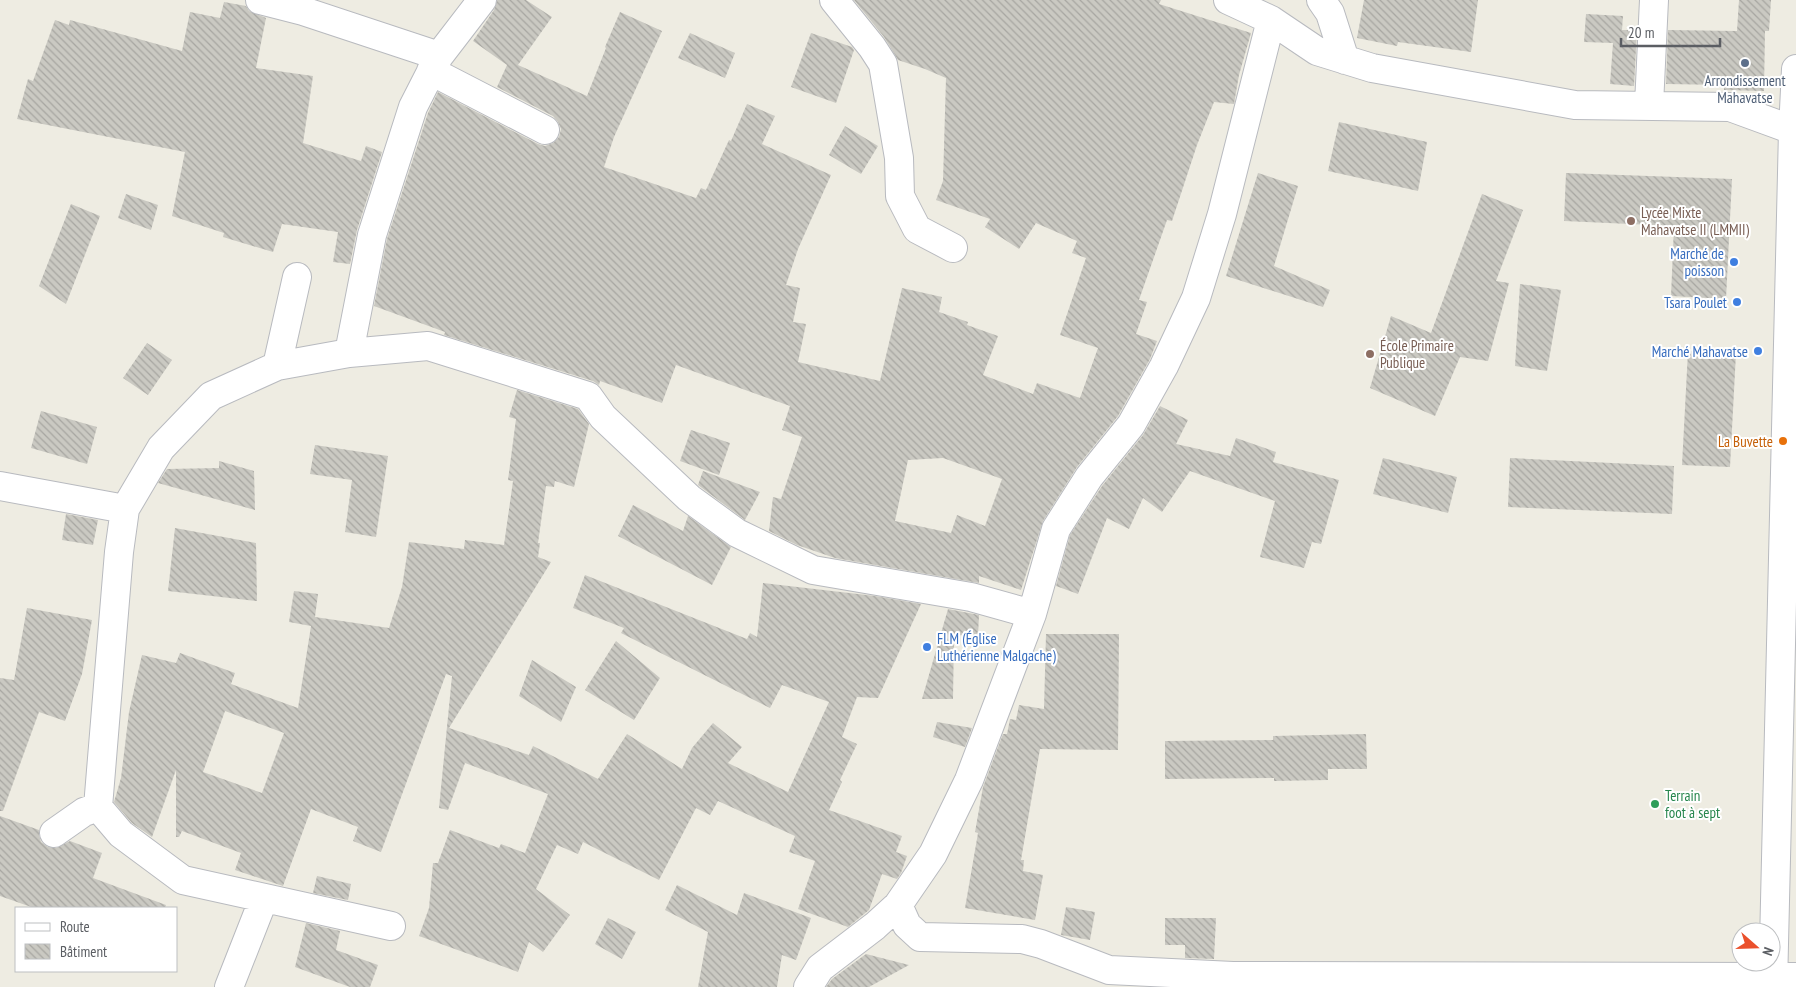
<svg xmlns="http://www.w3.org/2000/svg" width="1796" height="987" font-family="'PT Sans Narrow',sans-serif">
  <defs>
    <pattern id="building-back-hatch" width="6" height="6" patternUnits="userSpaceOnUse" patternTransform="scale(1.25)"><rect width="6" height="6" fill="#cac9c2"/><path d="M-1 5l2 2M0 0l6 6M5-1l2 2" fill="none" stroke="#a7a6a1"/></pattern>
  </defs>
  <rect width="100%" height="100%" fill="#eeece2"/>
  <path fill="url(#building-back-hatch)" fill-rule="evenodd" d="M497 0H526L552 17 518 65 587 96 606 48 605 47 620 12 662 31 614 137 604 167 696 198 701 188 706 190 729 140 731 141 747 104 775 116 762 144 831 175 798 249 786 285 800 288 793 322 806 324 798 362 880 381 902 288 942 297 939 312 968 322 967 325 998 336 983 375 1033 394 1037 383 1080 398 1098 348 1060 335 1086 258 1072 253 1077 241 1036 223 1019 249 985 227 990 219 936 200 943 181 946 78 925 69 898 60 884 37 854 0H1161L1159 4 1251 33 1239 75 1234 104 1214 102 1197 145 1172 221 1167 220 1139 300 1147 302 1136 334 1157 341 1150 359 1118 416 1077 467 1043 521 1021 590 979 576V583L835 558 797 545 769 531 773 497 781 499 802 437 782 430 790 406 676 365 662 403 600 381 599 385 593 381 444 335 445 332 374 306 387 239 428 113 438 92 538 144 545 146 553 143 559 137 561 129 558 122 553 116 497 87 507 65 473 41 494 10ZM943 458 1002 479 985 526 957 515 951 533 895 521 908 460Z
    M1364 0H1478L1471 52 1398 42 1397 46 1357 38Z
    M1739 0H1771L1769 31H1765L1764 91 1724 90V85L1666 84 1668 30 1737 31Z
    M224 2 246 6 249 11 266 18 256 68 313 76 303 143 361 161 366 146 382 152 357 230 350 264 333 262 338 232 282 224 273 252 223 237 224 233 172 216 185 152 17 119 28 79 33 81 55 20 69 25 70 20 182 51 190 12 220 18Z
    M1586 14 1623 16 1622 30H1637L1634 86 1610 84 1613 43 1584 42Z
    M690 33 735 53 725 78 678 58Z
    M811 33 852 47 854 50 836 103 791 87Z
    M1339 122 1427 142 1418 191 1328 171Z
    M845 126 878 146 861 174 829 155Z
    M1258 173 1298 186 1274 266 1330 290 1323 307 1226 276Z
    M1566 173 1732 179 1726 299 1671 296 1674 226 1564 221Z
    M126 194 158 205 151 230 118 218Z
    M1482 194 1523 210 1496 281 1509 283 1488 361 1460 357 1435 416 1370 388 1391 316 1431 333Z
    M71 204 100 216 66 304 39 286Z
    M1520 284 1561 290 1547 371 1515 366Z
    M147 343 172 360 148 395 123 378Z
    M1688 351 1736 353 1730 467 1682 465Z
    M517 390 578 409 589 424 574 487 555 481 554 487 546 486 538 543H540L538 557 551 562 449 728 529 755 533 746 598 779 627 734 682 769 692 748 713 723 742 747 728 763 788 792 829 702 782 685 770 708 621 633 624 628 573 608 585 575 747 639 750 633 757 637 763 583 875 596 921 604 878 698 857 697 842 737 857 744 840 780 842 782 829 810 902 836 896 852 907 856 901 873 897 879 882 874 869 910 848 927 798 909 815 861 789 852 795 836 718 801 710 815 696 808 659 880 583 842 578 854 557 845 536 889 570 915 543 952 529 942 518 972 419 936 429 908 433 863H438L450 830 499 848 501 844 525 853 548 794 465 763 448 810 439 808 452 676 446 674 381 852 353 841 358 827 311 809 283 886 235 870 241 853 182 831 179 837H176V770L152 837 132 823 114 802 121 778 129 712 142 655 176 663 180 653 235 673 231 684 298 708 311 626 289 622 294 591 318 594 315 617 389 628 402 587 409 542 464 549 465 540 504 545 513 481 508 480 516 419 509 417ZM225 711 284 733 262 793 203 772Z
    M1160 406 1188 420 1176 444 1230 456 1236 438 1276 452 1273 462 1339 480 1321 544 1312 542 1304 568 1260 557 1275 501 1190 471 1162 512 1143 498 1129 529 1107 518 1078 594 1056 586 1070 535 1102 486 1143 435Z
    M41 411 97 427 87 464 31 448Z
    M691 430 730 443 719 475 680 461Z
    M315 445 388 456 376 537 345 532 352 480 310 474Z
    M1383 458 1457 477 1448 513 1373 494Z
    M1510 458 1674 466 1672 514 1508 507Z
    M219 461 254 471 255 510 158 483 167 469 219 468Z
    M703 471 760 492 745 520 698 485Z
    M633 505 683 531 688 516 731 547 712 585 618 536Z
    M66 514 98 520 93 545 62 540Z
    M175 528 256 543 257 601 168 591Z
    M27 608 92 620 82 674 65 721 39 712 3 811H0V678L14 680Z
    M948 609 979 615 978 636 954 635 953 699H922Z
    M1046 634H1119L1118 750 1040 749 1021 860H1024L1023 871 1043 875 1035 920 965 908 978 833 975 832 983 787 1003 734H1007L1010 719 1016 720 1019 705 1044 709Z
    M616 641 660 678 634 720 585 690Z
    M532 660 576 687 561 722 519 696Z
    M937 722 972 728 965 747 933 737Z
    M1366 734 1367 769H1328V780L1274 781V778L1165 779V741L1273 740V736Z
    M0 816 39 830V835L41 842 48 847 56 848 70 841 102 853 93 878 166 905 165 908H34L0 896Z
    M317 876 351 884 348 900 313 893Z
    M677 885 737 915 744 893 811 918 796 960 782 955 777 987H698L708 932 665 910Z
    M1066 907 1095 912 1090 940 1061 935Z
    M608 918 636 932 622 959 595 944Z
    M1165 918H1216L1214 959 1185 958V945H1165Z
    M306 923 340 931 336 950 378 965 370 987H350L295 967Z
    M866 954 909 965 869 987H826L832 979Z"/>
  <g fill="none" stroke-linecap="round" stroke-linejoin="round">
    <defs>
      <path id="minor" d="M260 0 303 11 439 56
        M834 0 872 47 883 64 899 158 900 196 917 229 953 248
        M1228 0 1271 20 1317 51 1372 68 1575 105 1730 107 1793 130 1796 123
        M1321 0 1330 13 1345 60
        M431 71 545 130
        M1649 105 1654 0
        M349 353 372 235 413 107 439 56 482 0
        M277 366 297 277
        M0 486 125 509
        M98 807 119 552 125 509 161 448 211 396 277 366 349 353 428 346 588 396 603 417 689 498 737 533 813 570 971 597 1032 614
        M54 833 84 812 98 807 121 834 183 880 391 926
        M898 905 907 925 920 937 1022 939 1041 944 1109 970 1233 976 1796 977
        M229 987 264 898
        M808 987 820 968 875 926 898 905 933 854 969 780 1032 614 1056 529 1089 477 1131 425 1164 366 1196 298 1222 214 1271 20"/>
      <path id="tertiary" d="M1773 987 1793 130 1796 69"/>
    </defs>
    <use href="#minor" stroke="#b8babf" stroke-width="30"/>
    <use href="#tertiary" stroke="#b8babf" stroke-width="30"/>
    <use href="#minor" stroke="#fff" stroke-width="28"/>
    <use href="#tertiary" stroke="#fff" stroke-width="28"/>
  </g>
  <circle fill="#5c6f8a" stroke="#fff" stroke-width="2" cx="1745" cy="63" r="5"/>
  <g fill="#8d6e63" stroke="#fff" stroke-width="2">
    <circle cx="1631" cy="221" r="5"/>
    <circle cx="1370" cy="354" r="5"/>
  </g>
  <g fill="#3f7fe0" stroke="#fff" stroke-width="2">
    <circle cx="1734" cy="262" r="5"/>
    <circle cx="1737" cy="302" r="5"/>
    <circle cx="1758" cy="351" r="5"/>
    <circle cx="927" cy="647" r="5"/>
  </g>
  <circle fill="#e8710a" stroke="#fff" stroke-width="2" cx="1783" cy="441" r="5"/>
  <circle fill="#2e9e5b" stroke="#fff" stroke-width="2" cx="1655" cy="804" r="5"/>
  <g text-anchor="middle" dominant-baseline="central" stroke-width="4" stroke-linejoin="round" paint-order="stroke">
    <g font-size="15" fill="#4e5e75" stroke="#fff">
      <text x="1745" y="80">Arrondissement<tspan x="1745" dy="17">Mahavatse</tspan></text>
    </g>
    <g font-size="15" fill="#785e54" stroke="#fff" text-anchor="start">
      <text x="1641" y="212">Lycée Mixte<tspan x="1641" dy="17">Mahavatse II (LMMII)</tspan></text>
      <text x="1380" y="345">École Primaire<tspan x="1380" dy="17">Publique</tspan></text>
    </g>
    <g font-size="15" fill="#366cbe" stroke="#fff" text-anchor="end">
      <text x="1724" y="253">Marché de<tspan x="1724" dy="17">poisson</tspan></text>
      <text x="1727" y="302">Tsara Poulet</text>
      <text x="1748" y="351">Marché Mahavatse</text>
      <text x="937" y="638" text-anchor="start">FLM (Église<tspan x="937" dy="17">Luthérienne Malgache)</tspan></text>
    </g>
    <g font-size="15" fill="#c56008" stroke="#fff" text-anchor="end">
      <text x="1773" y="441">La Buvette</text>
    </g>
    <g font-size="15" fill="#27864d" stroke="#fff" text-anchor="start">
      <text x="1665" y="795">Terrain<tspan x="1665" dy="17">foot à sept</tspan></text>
    </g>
  </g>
  <rect x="15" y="907" width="162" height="65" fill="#ffffff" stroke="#bdbfc1"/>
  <rect x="25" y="923" width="25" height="8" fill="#ffffff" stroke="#bdbfc1"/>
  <text x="60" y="932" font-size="15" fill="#5b5e63">Route</text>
  <rect x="25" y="944" width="25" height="15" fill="url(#building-back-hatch)" stroke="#bdbfc1"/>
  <text x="60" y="957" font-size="15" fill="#5b5e63">Bâtiment</text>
  <g transform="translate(1756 947) rotate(110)"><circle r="24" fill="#ffffff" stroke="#bdbfc1"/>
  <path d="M0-4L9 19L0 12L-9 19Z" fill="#ea502c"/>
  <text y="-8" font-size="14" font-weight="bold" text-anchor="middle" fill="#5b5e63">N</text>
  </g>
  <path d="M1621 38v8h99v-8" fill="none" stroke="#5b5e63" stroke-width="2.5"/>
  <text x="1628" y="38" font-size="15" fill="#5b5e63" stroke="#ffffff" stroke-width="4" paint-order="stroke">20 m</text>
</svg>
